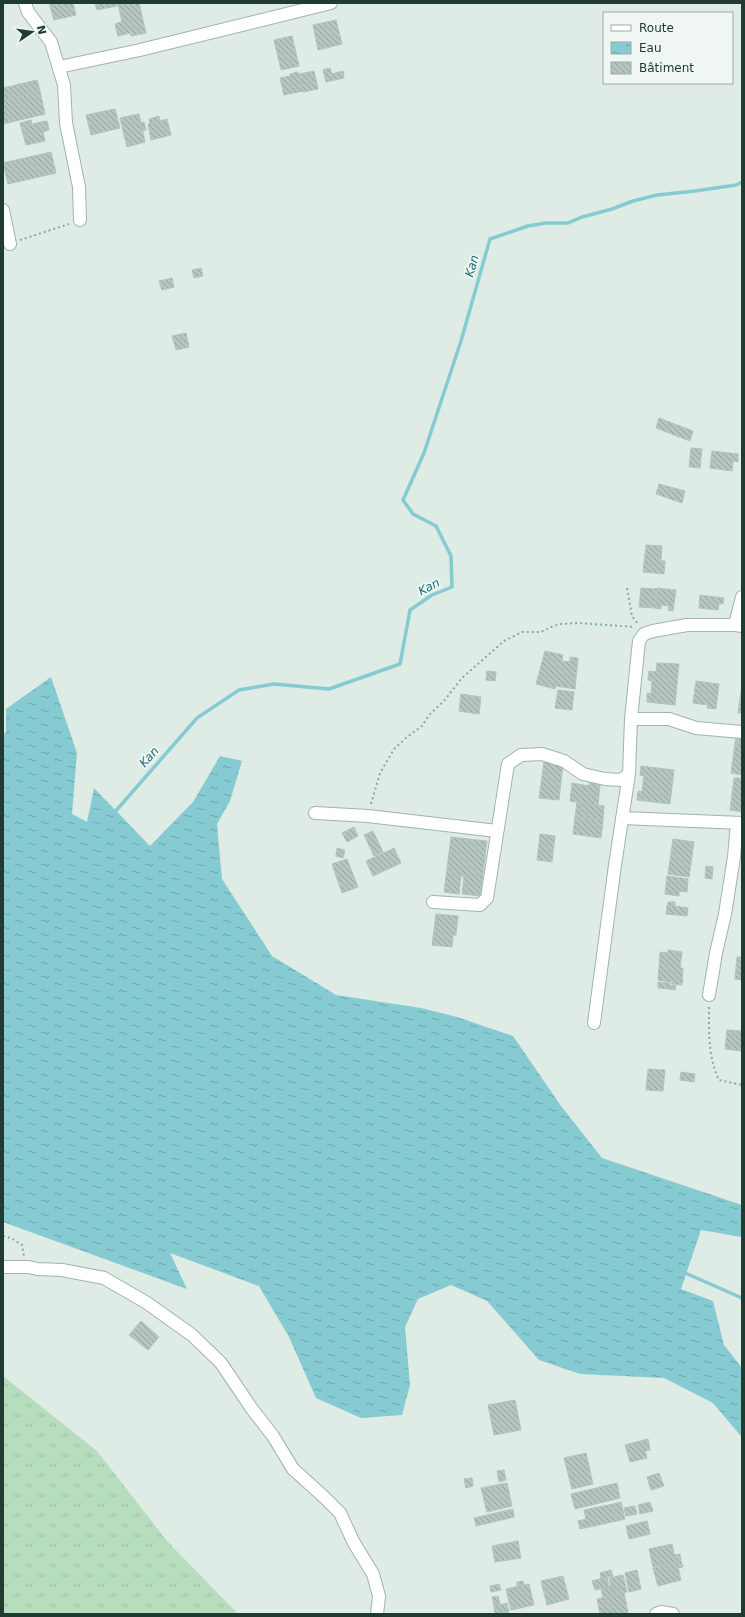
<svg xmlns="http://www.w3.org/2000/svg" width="745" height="1617" font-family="'DejaVu Sans',sans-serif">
  <defs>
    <pattern id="grass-tufts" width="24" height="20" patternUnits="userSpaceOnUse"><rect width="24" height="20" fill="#b7ddbf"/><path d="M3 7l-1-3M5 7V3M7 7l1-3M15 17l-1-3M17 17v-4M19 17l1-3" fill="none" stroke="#9dbfa5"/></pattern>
    <pattern id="water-ripples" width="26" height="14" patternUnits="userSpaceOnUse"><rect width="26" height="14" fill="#86cbd2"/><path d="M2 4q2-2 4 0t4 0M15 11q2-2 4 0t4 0" fill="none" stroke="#6da6ab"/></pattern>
    <pattern id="building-back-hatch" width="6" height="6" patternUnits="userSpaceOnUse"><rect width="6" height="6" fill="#b5c6be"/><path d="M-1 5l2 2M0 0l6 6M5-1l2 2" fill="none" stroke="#93a29b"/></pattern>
  </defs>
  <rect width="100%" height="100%" fill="#dfebe5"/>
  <path fill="url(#grass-tufts)" d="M3 1376 97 1451 167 1541 238 1614H3Z"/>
  <path fill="url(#water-ripples)" d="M51 677 77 753 72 814 87 822 94 788 150 846 193 802 220 756 242 761 230 801 217 824 222 879 272 956 336 995 421 1008 457 1017 513 1036 561 1106 602 1158 742 1205V1237L701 1230 681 1289 713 1301 724 1345 742 1368V1436L740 1435 713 1403 664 1378 580 1374 539 1360 487 1301 451 1285 418 1299 405 1327 410 1385 402 1415 361 1418 316 1398 289 1337 259 1286 170 1253 187 1289 3 1222V735L6 732V709Z"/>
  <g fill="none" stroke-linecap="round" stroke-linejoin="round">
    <path stroke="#86cbd2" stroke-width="3.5" d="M114 813 197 718 239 690 274 684 329 689 400 664 410 610 432 595 452 587 451 556 436 526 413 514 403 500 424 453 461 341 490 239 528 226 546 223H568L582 217 612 209 633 201 657 195 695 191 736 185 742 182
      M683 1272 742 1298"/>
  </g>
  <path fill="url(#building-back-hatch)" stroke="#b2c4bb" d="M49 3H73L76 15 54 20Z
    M95 3H117V6L97 10Z
    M123 3H139L146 33 131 36 130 33 118 36 115 24 122 22 118 4Z
    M336 20 342 44 318 50 313 25Z
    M292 36 299 66 281 70 274 40Z
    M330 68 332 74 343 71 344 78 326 82 323 70Z
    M314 71 318 89 303 92 299 74Z
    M298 72 303 91 284 95 280 78 290 76V74Z
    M37 80 40 91 3 100V88Z
    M40 91 45 114 3 124V100Z
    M115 109 120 128 91 135 86 115Z
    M139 114 145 142 127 147 120 118Z
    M159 116 160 121 150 123 149 119Z
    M167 119 171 135 151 140 148 124Z
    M31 120 32 124 21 127 20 123Z
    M47 121 49 130 43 132 41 122Z
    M41 122 45 141 26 145 21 127Z
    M144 122 146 130 142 131 141 123Z
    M51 152 56 173 8 184 3 163Z
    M201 268 203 276 194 278 192 270Z
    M172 278 174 287 162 290 159 281Z
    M186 333 189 347 176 350 172 336Z
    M659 418 693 431 690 441 656 428Z
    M691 448 702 449 700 468 689 467Z
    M712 451 738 454V462L733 461 732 471 710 468Z
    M659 484 685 491 682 503 656 494Z
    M646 545 662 546 661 561H665L664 574 643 572Z
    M641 588 657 589 655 608 639 607Z
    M657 588 676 590 673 611 668 610 669 606 661 605V609L655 608Z
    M700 595 724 598 723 604H719L718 610 699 608Z
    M545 651 563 655 562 661 570 662V657L578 658 575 689 556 686 555 689 536 684Z
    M657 663 679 664 675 705 647 702V693L651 694 652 681 648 680 649 671 656 672Z
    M487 671 496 672 495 681 486 680Z
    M696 681 719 684 716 709 707 708 708 705 693 703Z
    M558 690 574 692 572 710 555 708Z
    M741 692H742V713H738Z
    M461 694 481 697 479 714 459 711Z
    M736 738 742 739V744L735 743Z
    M735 743 742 744V775L731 773Z
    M544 762 563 764 559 800 539 798Z
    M641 766 674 770 670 804 637 800 638 791 642 792 644 776 640 775Z
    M734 778H742V812L730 810Z
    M572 783 589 786V783L600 785 598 805 570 801Z
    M577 802 604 806 603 820 575 817Z
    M575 817 603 820 601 838 573 834Z
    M354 827 358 836 347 842 342 833Z
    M373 831 383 852 374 856 364 835Z
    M540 834 555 836 552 862 537 860Z
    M451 837 487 841 480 896 462 894 464 876H461L459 894 444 892Z
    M673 839 694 842 689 877 668 874Z
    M337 848 345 850 343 858 336 856Z
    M394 848 401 863 373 876 366 861Z
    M347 859 358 887 342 893 332 864Z
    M706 866 713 867 712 879 705 878Z
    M667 876 688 879 687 892 679 891V896L665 894Z
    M668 902H675V906H668Z
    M667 905 688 908 687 916 666 914Z
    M436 914 458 916 456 935H453L452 947 432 945Z
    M668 950 682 952 680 968H683L682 985 672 984V982L658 980 660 952 668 953Z
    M737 957H742V980L735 979Z
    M658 982 670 983 669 989 658 988Z
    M670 985 676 986 675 990 669 989Z
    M727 1030 742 1031V1051L725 1049Z
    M648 1069 665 1070 663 1091 646 1090Z
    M681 1072 695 1074 694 1082 680 1080Z
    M141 1321 159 1337 148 1350 129 1335Z
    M515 1400 521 1430 494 1435 488 1405Z
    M648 1439 650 1450 645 1451 647 1458 630 1462 625 1445Z
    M586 1453 593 1484 572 1489 564 1458Z
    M504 1470 506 1480 499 1482 497 1471Z
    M659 1473 664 1486 651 1490 647 1477Z
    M472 1478 473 1486 466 1488 464 1479Z
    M507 1483 512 1506 487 1512 481 1488Z
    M617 1483 620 1498 575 1509 571 1494Z
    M621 1502 625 1519 617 1521 613 1504Z
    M650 1502 653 1511 640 1514 638 1505Z
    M613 1504 617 1521 580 1529 578 1521 586 1519 584 1510Z
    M635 1506 637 1514 626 1516 624 1508Z
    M513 1509 514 1517 476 1526 474 1518Z
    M647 1521 650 1534 629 1539 626 1526Z
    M518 1541 521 1558 495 1562 492 1546Z
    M672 1544 676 1562 653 1567 649 1549Z
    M680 1554 681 1560 676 1562 675 1555Z
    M681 1561 683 1567 678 1568 677 1562Z
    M677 1562 681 1580 658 1586 653 1568Z
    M611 1570 613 1576 601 1578 600 1573Z
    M637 1570 641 1589 629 1592 625 1573Z
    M623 1575 627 1592 603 1597 601 1589 611 1586 609 1578Z
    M563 1576 569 1599 547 1605 541 1581Z
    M607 1577 609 1587 595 1590 592 1581Z
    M523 1581 524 1585 517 1586V1582Z
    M499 1584 501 1590 491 1592 490 1586Z
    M529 1584 534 1605 511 1610 506 1589Z
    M624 1593 628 1612 619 1614H600L597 1599Z
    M498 1596 500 1604 494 1606 492 1597Z
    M507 1603 509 1612 495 1614 494 1606Z"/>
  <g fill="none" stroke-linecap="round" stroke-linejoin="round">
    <defs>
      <path id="minor" d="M25 3 28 12 51 42 64 85 66 123 79 187 80 220
        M59 67 140 50 331 3
        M3 210 10 244
        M735 625 742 597
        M631 719H669L696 728 742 732
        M315 813 368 816 497 831
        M622 818 742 823
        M433 902 480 905 487 898 508 764 521 755 542 754 564 761 583 774 605 779 621 780 629 774
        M709 995 716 953 725 914 734 857 737 823
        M594 1023 615 865 629 774 631 719 639 641 644 634 653 631 687 625H735L742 626
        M3 1267H29L37 1269 62 1270 104 1278 147 1303 192 1335 221 1363 252 1409 273 1436 293 1469 324 1497 340 1513 354 1543 373 1574 379 1596 377 1614
        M656 1614 661 1612 673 1614"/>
    </defs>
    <use href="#minor" stroke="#a2b3ac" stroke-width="14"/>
    <path stroke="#7faf9d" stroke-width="2" stroke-dasharray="2 3" stroke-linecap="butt" d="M20 240 69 224
      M627 588 632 616 638 624
      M371 804 380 773 394 749 407 737 422 726 429 715 444 701 462 678 504 641 522 632H541L551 627 560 624 579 623 634 627
      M709 1007C709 1033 708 1057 719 1080L742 1085
      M3 1236 11 1238 22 1245 24 1256"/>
    <use href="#minor" stroke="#fff" stroke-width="12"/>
  </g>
  <g text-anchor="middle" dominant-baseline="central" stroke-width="3.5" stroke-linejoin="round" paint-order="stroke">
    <g font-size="12" font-style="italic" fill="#196e78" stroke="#f0f7f3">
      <text transform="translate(472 266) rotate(-74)">Kan</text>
      <text transform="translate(429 587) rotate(-28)">Kan</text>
      <text transform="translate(149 757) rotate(-49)">Kan</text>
    </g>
  </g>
  <rect width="745" height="1617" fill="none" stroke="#203b32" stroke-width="8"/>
  <rect x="603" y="12" width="130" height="72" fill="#f0f7f3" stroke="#9daca6"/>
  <rect x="611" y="25" width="20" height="6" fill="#ffffff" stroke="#9daca6"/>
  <text x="639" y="32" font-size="12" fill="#203b32">Route</text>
  <rect x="611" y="42" width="20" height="12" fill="url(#water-ripples)" stroke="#9daca6"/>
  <text x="639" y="52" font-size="12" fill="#203b32">Eau</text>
  <rect x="611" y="62" width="20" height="12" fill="url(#building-back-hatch)" stroke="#9daca6"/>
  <text x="639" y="72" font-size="12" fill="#203b32">Bâtiment</text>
  <g transform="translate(32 32) rotate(77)" stroke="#f0f7f3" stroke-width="3" paint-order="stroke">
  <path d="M0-3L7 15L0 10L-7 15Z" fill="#203b32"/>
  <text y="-6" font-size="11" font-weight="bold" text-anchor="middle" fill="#203b32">N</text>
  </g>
</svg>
